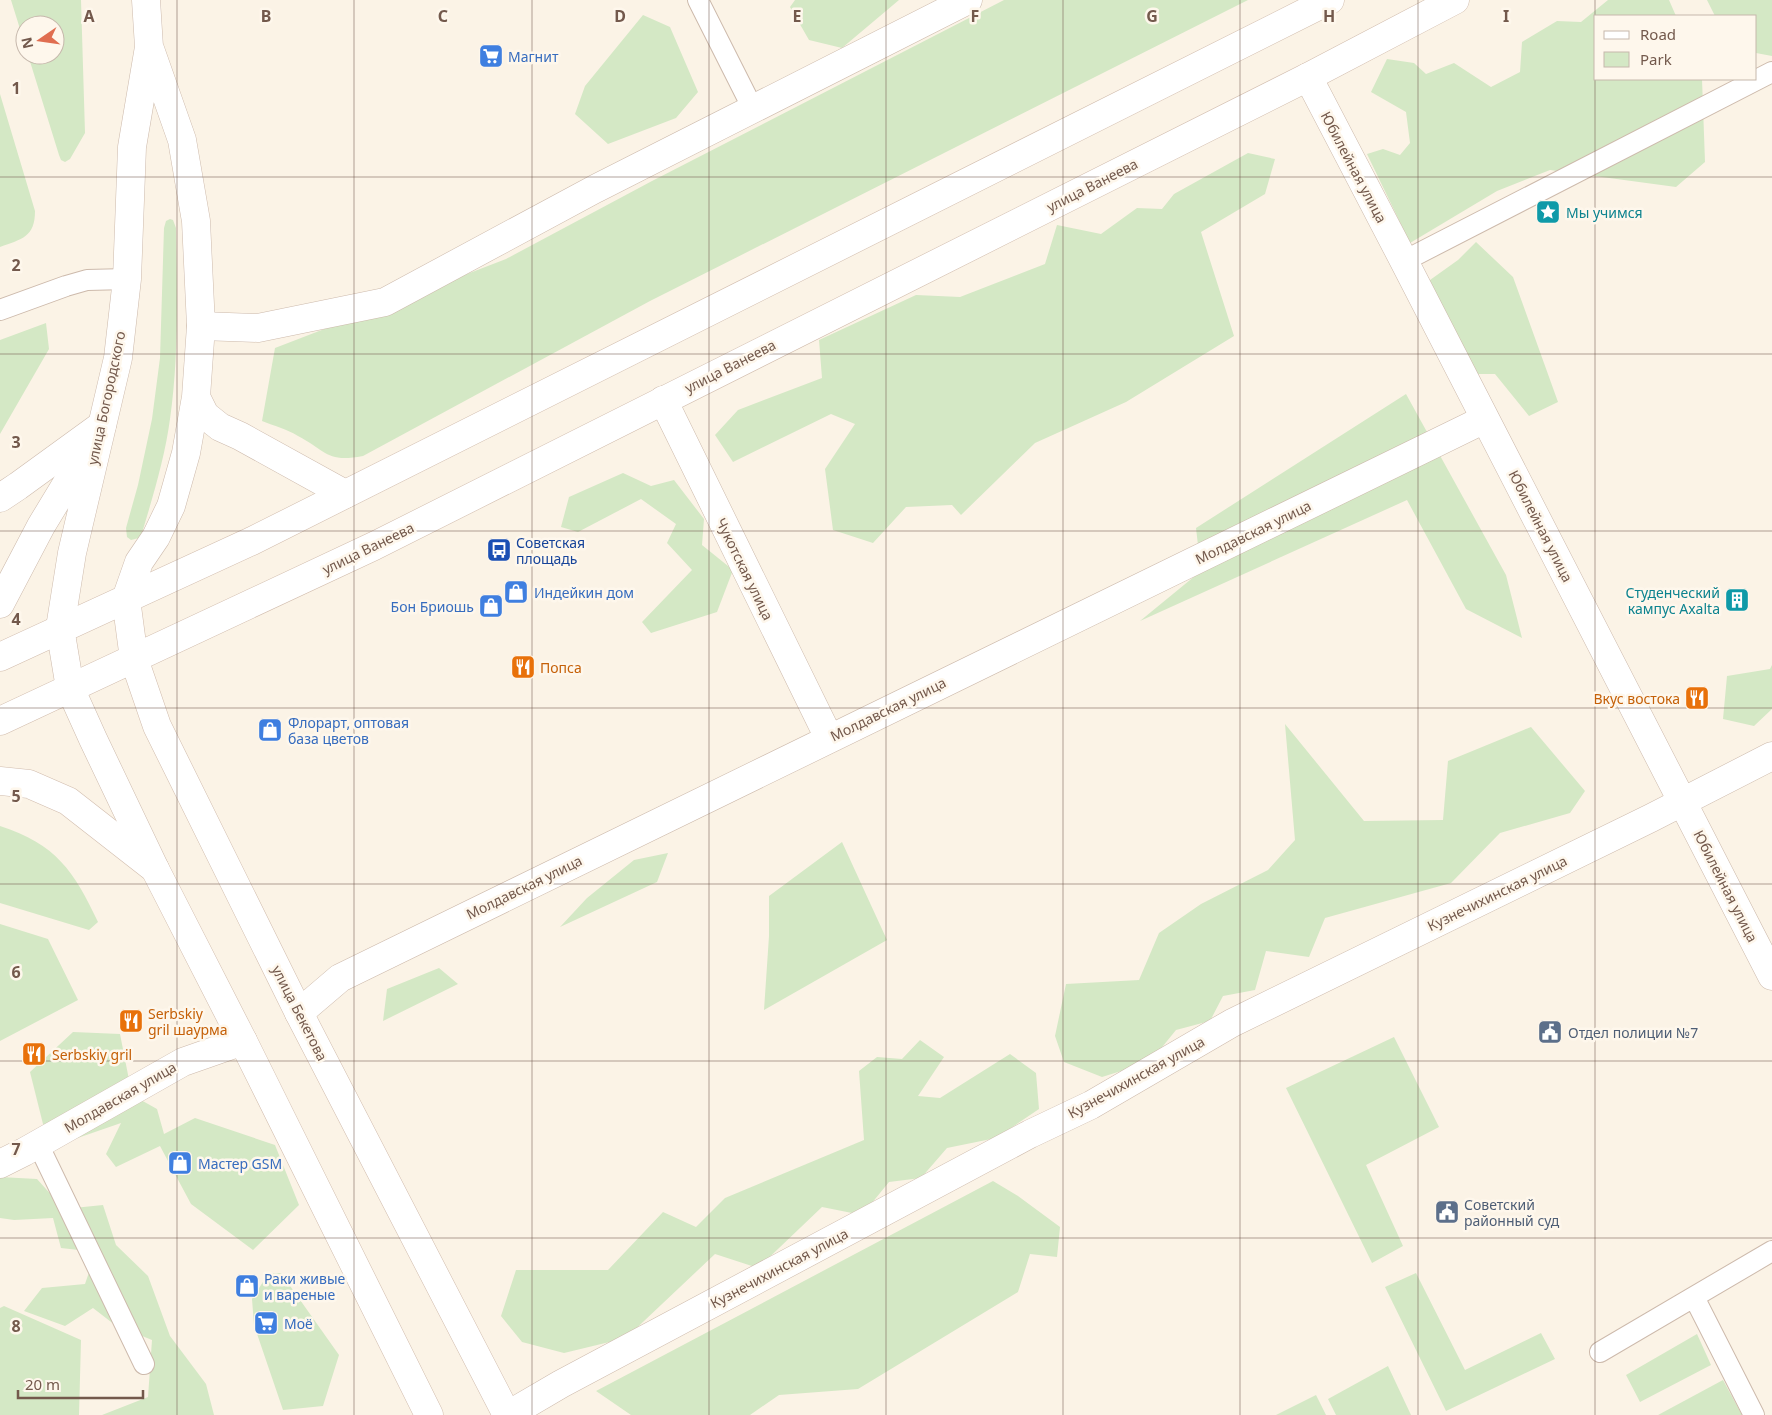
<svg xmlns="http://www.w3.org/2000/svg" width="1772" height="1415" font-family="'Noto Sans',sans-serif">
  <rect width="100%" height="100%" fill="#fbf3e6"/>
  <path fill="#d4e8c5" d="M11 0H81L85 133 70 159 65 162 61 160 59 155 28 55H55V25H25V45Z
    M795 0H899L842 48 809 40 790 7Z
    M1004 0H1248L650 301 363 456C326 463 327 451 298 436 287 429 274 426 262 421L275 348 506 259 652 181Z
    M1608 0H1669L1676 16H1596V79H1702L1705 162 1676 187 1550 170 1497 191 1410 243 1367 154 1383 149 1400 155 1410 143 1406 112 1371 92 1387 59 1414 63 1426 74 1454 63 1491 87 1520 72 1522 42 1557 21 1581 22Z
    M1707 0H1772V56L1756 53V16H1715Z
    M643 15 670 27 698 92 676 118 608 144 575 114 585 86Z
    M0 94 35 211C35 237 22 239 0 247Z
    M1248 153 1275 159 1265 194 1201 232 1234 336 1126 402 1035 443 961 515 952 505 906 507 873 543 833 530 825 469 855 424 831 414 733 462 715 435 738 410 822 378 819 340 916 295 960 297 1045 264 1057 225 1101 234 1137 208 1162 209 1174 194Z
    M170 219 173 220 176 228C177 292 179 356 170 419 165 457 153 496 142 533L139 538 131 540 127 537 126 528 138 485 152 419 160 358 164 228 166 221Z
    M1476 242 1513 277 1558 402 1529 416 1495 374H1469L1423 285 1458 260Z
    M46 323 49 349 0 434V340Z
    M1406 394 1506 575 1522 638 1466 609 1407 500 1140 621 1201 571 1196 528Z
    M623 473 651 486 674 480 704 519 702 545 733 570 717 612 651 633 642 622 692 570 667 543 676 524 641 499 578 532 561 527 569 497Z
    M1772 665V709L1754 726 1723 719 1727 676 1770 669Z
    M1285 724 1364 821 1443 820 1448 761 1531 727 1585 791 1570 813 1500 833 1451 883 1325 918 1309 957 1266 951 1255 990 1223 996 1210 1021 1176 1030 1150 1062 1102 1077 1064 1062 1055 1036 1066 984 1139 980 1159 933 1201 904 1268 870 1295 840Z
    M0 826C56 844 74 871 98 922L89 930 0 903Z
    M842 842 887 940 764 1010 769 936V896Z
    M668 853 657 882 560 927 587 898 634 860Z
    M0 924 48 939 78 1000 0 1041Z
    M439 968 458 984 383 1021 387 989Z
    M73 1032 120 1034 132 1095 157 1109 164 1134 195 1118 275 1145 299 1205 253 1250 191 1204 160 1146 116 1167 106 1154 121 1123 69 1141 43 1124 30 1072Z
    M1394 1037 1439 1127 1366 1165 1403 1246 1372 1263 1286 1088Z
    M920 1040 944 1057 918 1096 940 1098 1010 1054 1036 1073 1039 1109 996 1138 947 1148 921 1178 889 1182 862 1215 822 1207 758 1268 715 1254 626 1338 564 1353 522 1342 501 1316 516 1270H608L663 1212 696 1227 725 1198 864 1140 859 1071 877 1057 902 1059Z
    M0 1177 37 1179 64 1209 103 1205 116 1245 148 1276 170 1336 206 1384 214 1415H102L148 1397 152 1340 115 1325 93 1308 65 1326 24 1311 42 1288 85 1284 96 1252 61 1248 53 1218 14 1220 0 1218Z
    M993 1181 1018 1196 1060 1227 1057 1257 1030 1254 1018 1292 858 1389 779 1395 750 1415H631L596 1391Z
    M281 1273 339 1355 323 1406 283 1410 254 1325 252 1299 268 1274Z
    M1416 1273 1465 1370 1541 1333 1555 1359 1446 1411 1385 1287Z
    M4 1306 81 1340 79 1415H0V1308Z
    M1697 1334 1711 1365 1640 1402 1626 1375Z
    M1388 1366 1411 1415H1336L1328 1399Z
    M1723 1380 1742 1415H1658Z
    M1316 1395 1326 1415H1276Z"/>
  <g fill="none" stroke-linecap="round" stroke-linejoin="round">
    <defs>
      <path id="service" d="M698 0 753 109
        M1404 261 1772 72
        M0 310 66 286 87 280 127 279
        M38 1144 144 1364
        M1694 1297 1754 1415
        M1600 1352 1772 1251"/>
      <path id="minor" d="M1308 77 1404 261 1772 976
        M201 326 258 328 385 302 595 189 968 0
        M663 400 829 738
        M0 498 18 486 102 425
        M299 1013 340 978 1485 419
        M0 1164 24 1152 183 1062 243 1041
        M508 1415 561 1384 1030 1134 1091 1105 1232 1023 1651 818 1772 756"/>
      <path id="tertiary" d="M146 0 149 47 132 147 127 279 118 358 72 553 60 628 70 688 93 739 155 869
        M196 397 205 415 220 427 240 436 345 494
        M126 599 139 562 156 537 171 506 186 453 196 397 201 326 196 221 182 140 150 49
        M0 604 41 526 90 445"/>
      <path id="secondary" d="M126 599 134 659 157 726 299 1013 507 1415
        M0 657 252 541 1330 0
        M0 721 374 546 1308 77 1455 0
        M0 781 29 784 68 801 155 869 243 1041 429 1415"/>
    </defs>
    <use href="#service" stroke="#cdbaac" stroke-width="22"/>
    <use href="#minor" stroke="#cdbaac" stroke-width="29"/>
    <use href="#tertiary" stroke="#cdbaac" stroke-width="29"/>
    <use href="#secondary" stroke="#d1bcad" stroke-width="29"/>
    <use href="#service" stroke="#fff" stroke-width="20"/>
    <use href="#minor" stroke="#fff" stroke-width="28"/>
    <use href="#tertiary" stroke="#fff" stroke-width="28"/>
    <use href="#secondary" stroke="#fff" stroke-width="28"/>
  </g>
  <path fill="none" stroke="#73594c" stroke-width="1" stroke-opacity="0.55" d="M177 0V1415M354 0V1415M532 0V1415M709 0V1415M886 0V1415M1063 0V1415M1240 0V1415M1418 0V1415M1595 0V1415M0 177H1772M0 354H1772M0 531H1772M0 708H1772M0 884H1772M0 1061H1772M0 1238H1772"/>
  <defs>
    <symbol id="supermarket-square" viewBox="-11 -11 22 22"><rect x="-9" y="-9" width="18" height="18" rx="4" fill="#3f7fe0" stroke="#fef7ec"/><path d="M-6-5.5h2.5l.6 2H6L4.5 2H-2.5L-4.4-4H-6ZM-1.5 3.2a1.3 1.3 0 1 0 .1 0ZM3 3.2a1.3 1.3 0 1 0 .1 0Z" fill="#fff"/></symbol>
    <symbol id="sight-square" viewBox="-11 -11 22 22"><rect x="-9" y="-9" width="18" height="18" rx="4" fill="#0f9aa8" stroke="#fef7ec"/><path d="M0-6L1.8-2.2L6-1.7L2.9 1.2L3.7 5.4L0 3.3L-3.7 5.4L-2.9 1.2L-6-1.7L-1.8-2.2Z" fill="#fff"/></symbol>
    <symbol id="bus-square" viewBox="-11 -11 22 22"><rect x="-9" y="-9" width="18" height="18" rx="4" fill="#1a4fb4" stroke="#fef7ec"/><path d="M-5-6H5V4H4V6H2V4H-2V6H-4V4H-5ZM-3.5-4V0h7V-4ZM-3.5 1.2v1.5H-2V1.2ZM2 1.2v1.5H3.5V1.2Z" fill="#fff"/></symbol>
    <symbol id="shop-square" viewBox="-11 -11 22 22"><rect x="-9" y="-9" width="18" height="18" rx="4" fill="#3f7fe0" stroke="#fef7ec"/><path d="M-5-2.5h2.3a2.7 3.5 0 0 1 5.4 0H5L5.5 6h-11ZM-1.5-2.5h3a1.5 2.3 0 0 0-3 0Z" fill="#fff"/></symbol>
    <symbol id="building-square" viewBox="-11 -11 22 22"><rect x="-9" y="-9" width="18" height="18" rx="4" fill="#0f9aa8" stroke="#fef7ec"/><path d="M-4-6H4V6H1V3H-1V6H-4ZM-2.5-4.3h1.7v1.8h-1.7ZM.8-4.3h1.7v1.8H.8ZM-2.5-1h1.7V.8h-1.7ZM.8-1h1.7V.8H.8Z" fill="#fff"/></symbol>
    <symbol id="restaurant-square" viewBox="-11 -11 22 22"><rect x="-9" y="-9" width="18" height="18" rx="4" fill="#e8710a" stroke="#fef7ec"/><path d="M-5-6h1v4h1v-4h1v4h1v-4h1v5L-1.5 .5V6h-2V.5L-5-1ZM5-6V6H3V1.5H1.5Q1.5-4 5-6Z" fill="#fff"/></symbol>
    <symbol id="civic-square" viewBox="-11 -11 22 22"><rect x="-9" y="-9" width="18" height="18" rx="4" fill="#5c6f8a" stroke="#fef7ec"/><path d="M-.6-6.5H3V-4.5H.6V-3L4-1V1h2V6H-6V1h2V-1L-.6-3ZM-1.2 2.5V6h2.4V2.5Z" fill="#fff"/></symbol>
  </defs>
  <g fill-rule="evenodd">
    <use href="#supermarket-square" x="477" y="42" width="28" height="28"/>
    <use href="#sight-square" x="1534" y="198" width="28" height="28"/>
    <use href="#bus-square" x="485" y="536" width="28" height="28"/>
    <use href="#shop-square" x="502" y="578" width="28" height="28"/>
    <use href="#building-square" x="1723" y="586" width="28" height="28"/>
    <use href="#shop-square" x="477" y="592" width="28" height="28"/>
    <use href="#restaurant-square" x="509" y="653" width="28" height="28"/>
    <use href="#restaurant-square" x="1683" y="684" width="28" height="28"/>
    <use href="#shop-square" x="256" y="716" width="28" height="28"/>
    <use href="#restaurant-square" x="117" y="1007" width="28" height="28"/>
    <use href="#civic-square" x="1536" y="1018" width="28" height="28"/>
    <use href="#restaurant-square" x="20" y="1040" width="28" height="28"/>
    <use href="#shop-square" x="166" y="1149" width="28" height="28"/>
    <use href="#civic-square" x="1433" y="1198" width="28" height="28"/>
    <use href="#shop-square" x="233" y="1272" width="28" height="28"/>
    <use href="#supermarket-square" x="252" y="1309" width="28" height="28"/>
  </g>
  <g text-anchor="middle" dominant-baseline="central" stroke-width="5" stroke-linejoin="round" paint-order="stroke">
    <g font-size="14" fill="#366cbe" stroke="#fef7ec" text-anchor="start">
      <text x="508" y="56">Магнит</text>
      <text x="534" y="592">Индейкин дом</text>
      <text x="474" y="606" text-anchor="end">Бон Бриошь</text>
      <text x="288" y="722">Флорарт, оптовая<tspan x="288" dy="16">база цветов</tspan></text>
      <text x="198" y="1163">Мастер GSM</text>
      <text x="264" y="1278">Раки живые<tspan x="264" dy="16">и вареные</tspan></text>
      <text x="284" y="1323">Моё</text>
    </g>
    <g font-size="14" fill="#73594c" stroke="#fef7ec">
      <text transform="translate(1354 167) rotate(62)">Юбилейная улица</text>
      <text transform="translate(1092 185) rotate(-27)">улица Ванеева</text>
      <text transform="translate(730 366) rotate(-27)">улица Ванеева</text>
      <text transform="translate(106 398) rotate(-78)">улица Богородского</text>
      <text transform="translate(1541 526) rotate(63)">Юбилейная улица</text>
      <text transform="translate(1253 532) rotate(-26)">Молдавская улица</text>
      <text transform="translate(368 548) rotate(-26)">улица Ванеева</text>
      <text transform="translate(745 569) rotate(64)">Чукотская улица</text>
      <text transform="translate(888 709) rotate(-26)">Молдавская улица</text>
      <text transform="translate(1726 886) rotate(63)">Юбилейная улица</text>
      <text transform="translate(524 887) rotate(-26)">Молдавская улица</text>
      <text transform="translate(1497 893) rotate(-26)">Кузнечихинская улица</text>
      <text transform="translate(300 1013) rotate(63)">улица Бекетова</text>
      <text transform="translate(1136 1077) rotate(-29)">Кузнечихинская улица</text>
      <text transform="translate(120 1097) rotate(-30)">Молдавская улица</text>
      <text transform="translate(779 1268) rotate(-28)">Кузнечихинская улица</text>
    </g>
    <g font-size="14" fill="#0d838f" stroke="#fef7ec" text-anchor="start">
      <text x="1566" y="212">Мы учимся</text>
      <text x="1720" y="592" text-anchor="end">Студенческий<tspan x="1720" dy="16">кампус Axalta</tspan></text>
    </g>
    <g font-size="14" fill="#164399" stroke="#fef7ec" text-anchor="start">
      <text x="516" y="542">Советская<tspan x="516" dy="16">площадь</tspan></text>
    </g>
    <g font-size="14" fill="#c56008" stroke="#fef7ec" text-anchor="start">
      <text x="540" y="667">Попса</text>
      <text x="1680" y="698" text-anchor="end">Вкус востока</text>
      <text x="148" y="1013">Serbskiy<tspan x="148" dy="16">gril шаурма</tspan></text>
      <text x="52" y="1054">Serbskiy gril</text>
    </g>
    <g font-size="14" fill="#4e5e75" stroke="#fef7ec" text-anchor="start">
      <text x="1568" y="1032">Отдел полиции №7</text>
      <text x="1464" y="1204">Советский<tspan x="1464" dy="16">районный суд</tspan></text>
    </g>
  </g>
  <g font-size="16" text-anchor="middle" font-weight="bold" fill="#73594c" stroke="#fef7ec" stroke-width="5" stroke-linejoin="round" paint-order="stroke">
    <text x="89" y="22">A</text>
    <text x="266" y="22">B</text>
    <text x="443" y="22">C</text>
    <text x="620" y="22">D</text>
    <text x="797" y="22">E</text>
    <text x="975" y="22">F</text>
    <text x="1152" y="22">G</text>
    <text x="1329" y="22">H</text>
    <text x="1506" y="22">I</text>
    <text x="16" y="94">1</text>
    <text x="16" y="271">2</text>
    <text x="16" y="448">3</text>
    <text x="16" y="625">4</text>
    <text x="16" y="802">5</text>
    <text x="16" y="978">6</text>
    <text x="16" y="1155">7</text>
    <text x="16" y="1332">8</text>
  </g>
  <rect x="1594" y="15" width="162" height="65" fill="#fef7ec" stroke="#c6b8ac"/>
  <rect x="1604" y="31" width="25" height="8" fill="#ffffff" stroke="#c6b8ac"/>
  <text x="1640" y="40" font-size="15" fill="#73594c">Road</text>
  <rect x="1604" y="52" width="25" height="15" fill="#d4e8c5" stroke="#c6b8ac"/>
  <text x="1640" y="65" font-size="15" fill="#73594c">Park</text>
  <g transform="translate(40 40) rotate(257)"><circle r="24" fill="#fef7ec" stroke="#c6b8ac"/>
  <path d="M0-4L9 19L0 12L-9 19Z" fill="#e06e50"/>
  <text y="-8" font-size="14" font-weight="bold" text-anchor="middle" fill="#73594c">N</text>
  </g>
  <path d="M18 1390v8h125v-8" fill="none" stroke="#73594c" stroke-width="2.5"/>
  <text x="25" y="1390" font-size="15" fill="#73594c" stroke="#fef7ec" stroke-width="4" paint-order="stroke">20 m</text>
</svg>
